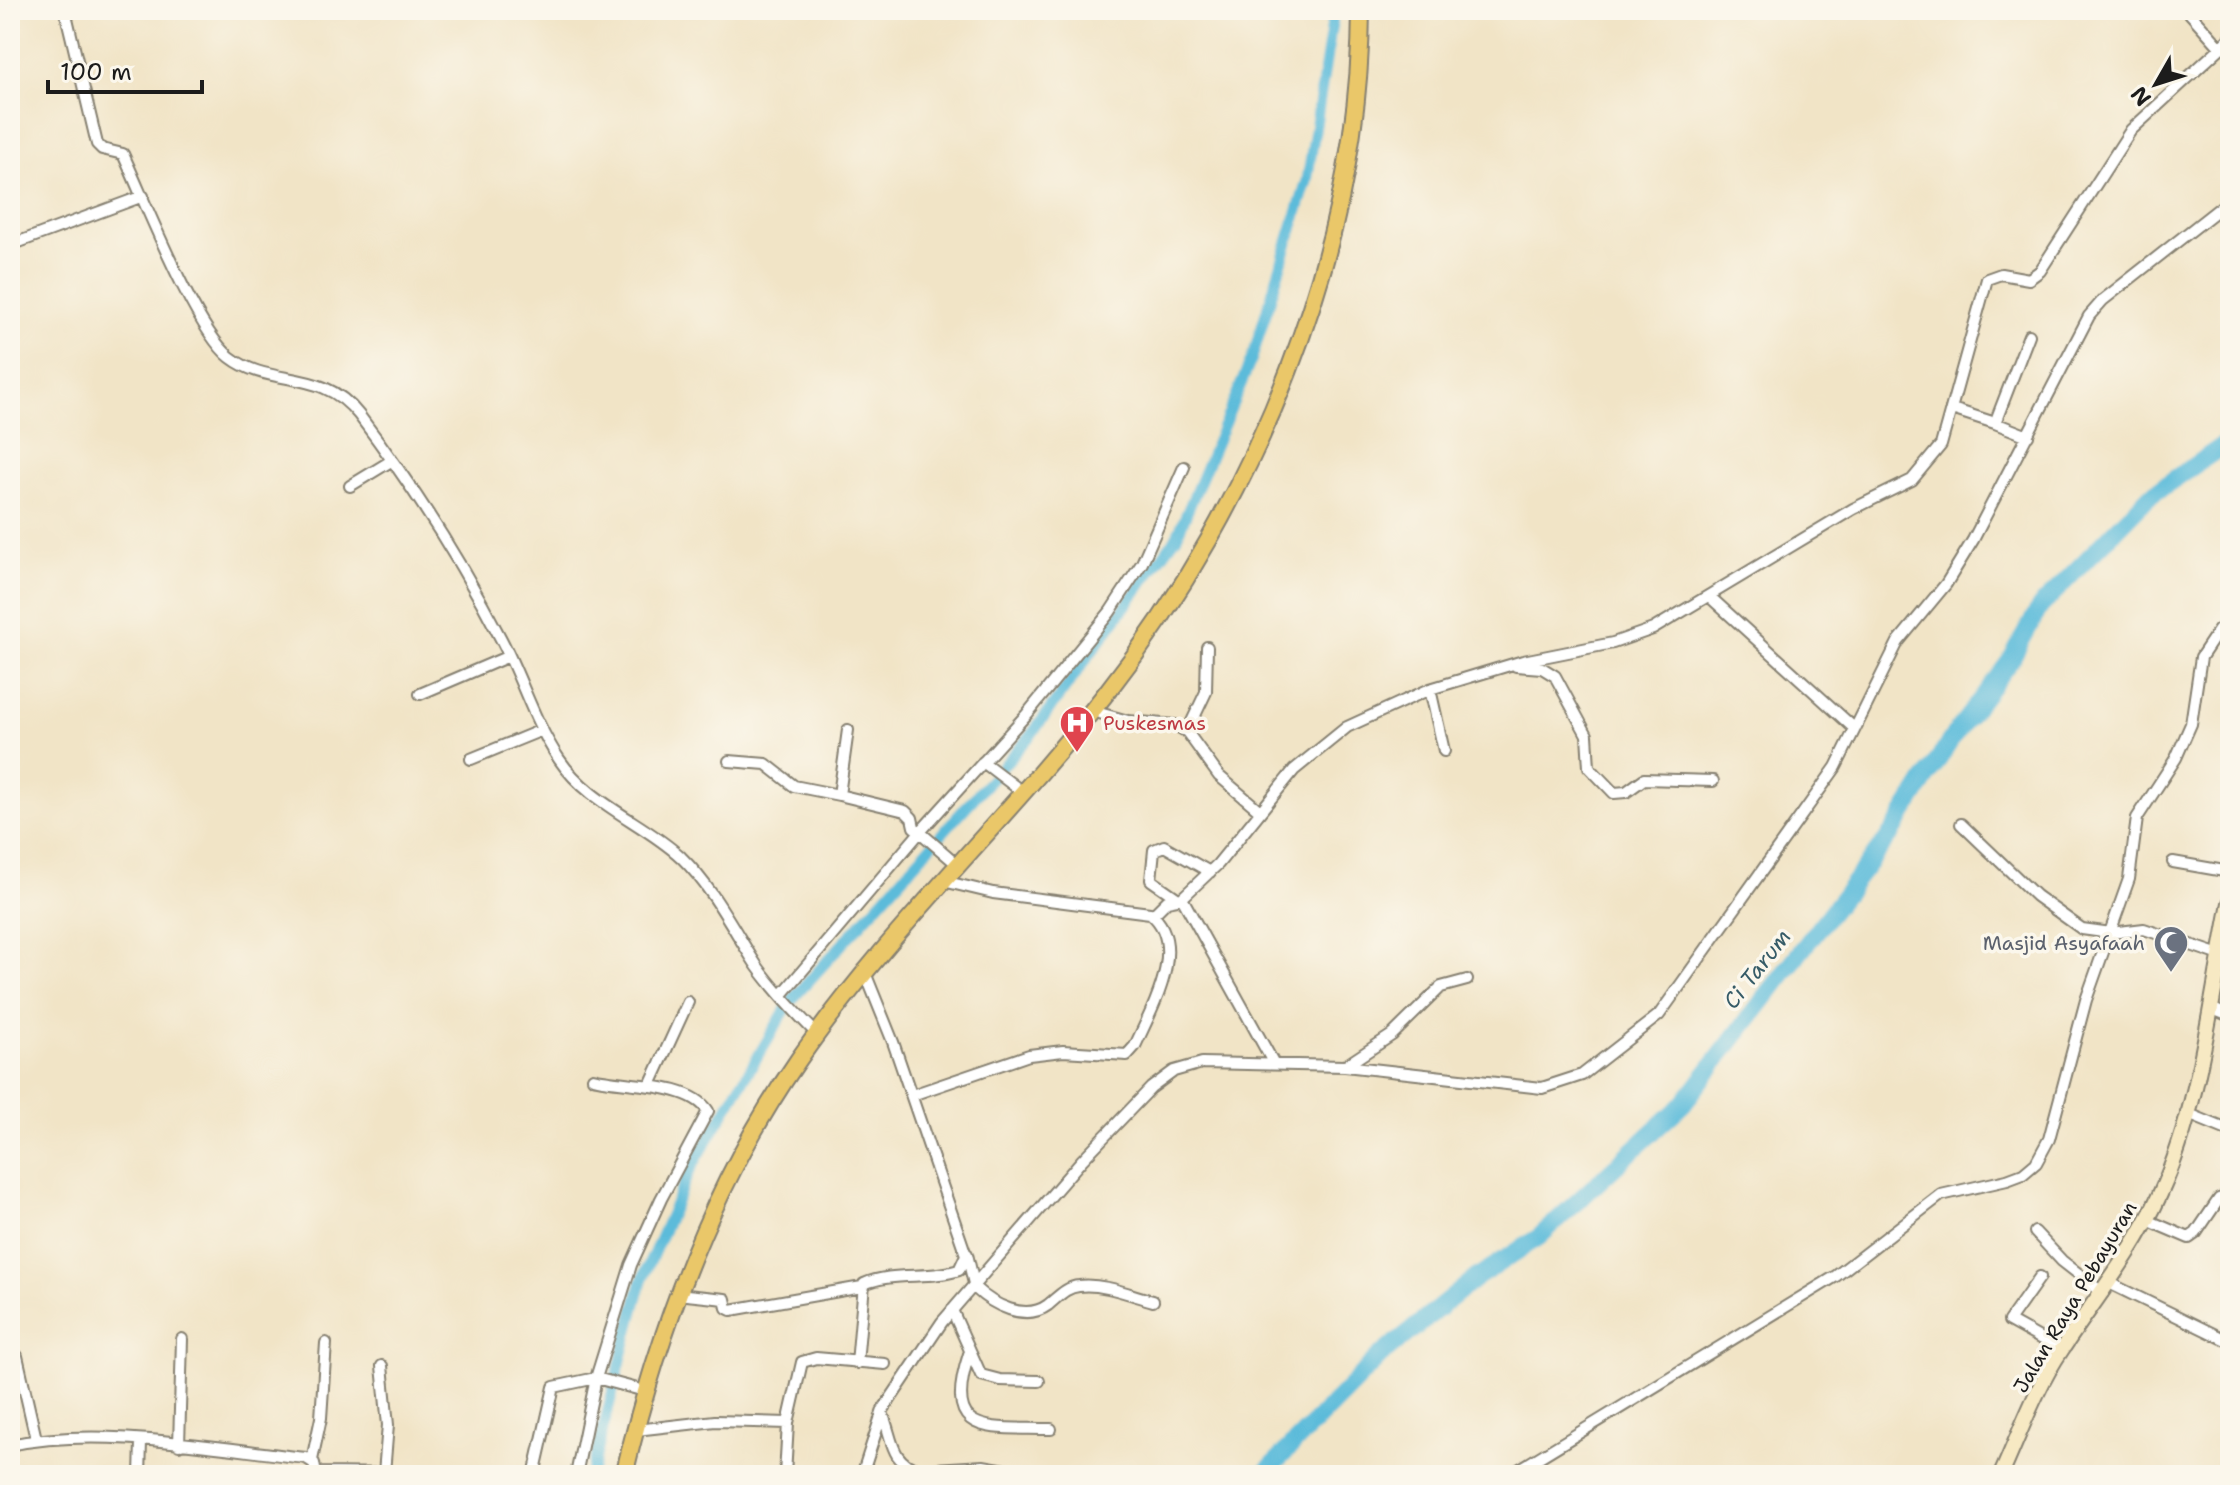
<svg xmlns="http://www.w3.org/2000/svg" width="2240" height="1485" font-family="'Shantell Sans',sans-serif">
  <rect width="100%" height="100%" fill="#fbf7ec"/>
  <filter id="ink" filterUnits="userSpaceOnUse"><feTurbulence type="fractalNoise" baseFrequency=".0125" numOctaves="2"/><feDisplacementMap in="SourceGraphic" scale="16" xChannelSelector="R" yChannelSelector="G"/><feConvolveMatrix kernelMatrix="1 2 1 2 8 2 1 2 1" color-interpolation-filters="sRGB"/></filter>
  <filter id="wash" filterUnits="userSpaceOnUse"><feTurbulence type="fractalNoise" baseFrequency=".006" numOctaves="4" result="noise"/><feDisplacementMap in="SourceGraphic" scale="32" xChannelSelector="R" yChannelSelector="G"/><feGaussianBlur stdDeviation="1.8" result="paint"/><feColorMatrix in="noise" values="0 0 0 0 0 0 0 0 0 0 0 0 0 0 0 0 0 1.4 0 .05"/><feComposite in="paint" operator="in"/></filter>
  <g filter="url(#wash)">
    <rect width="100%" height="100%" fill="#f1e4c6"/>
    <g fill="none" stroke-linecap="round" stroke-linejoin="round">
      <path stroke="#5cbbda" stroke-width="11" d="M591 1475 642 1280 689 1172 790 1002 1031 735 1177 536 1252 358 1307 181 1334 10"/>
      <path stroke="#5cbbda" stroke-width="18" d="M1263 1475 1381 1355 1476 1278 1539 1237 1683 1104 1892 833 1954 735 2010 661 2040 607 2148 497 2230 441"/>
    </g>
  </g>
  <g filter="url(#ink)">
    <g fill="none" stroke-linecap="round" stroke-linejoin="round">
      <defs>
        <path id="minor" d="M65 10 97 144 102 149 123 154C144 199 195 330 230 357 271 389 321 366 359 415 412 485 461 561 501 639 522 679 534 722 559 759 589 804 643 822 681 857 713 888 733 929 757 966 775 991 795 1012 817 1034
          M2187 10 2221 48
          M10 238 19 242 143 196
          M1952 409 1995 423 2029 335
          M1995 423 2028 436
          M350 486 391 461
          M1710 597 1855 729
          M1516 666 1542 668 1555 676 1587 735 1589 767 1614 793 1626 792 1644 779 1713 781
          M1430 689 1444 751
          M420 694 509 656
          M1092 711 1128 721 1175 725 1187 732 1219 776 1259 810
          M848 730 839 795 905 811 912 818 914 827 958 865
          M1187 732 1206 692 1207 647
          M471 759 542 730
          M729 761 766 764 794 786 839 795
          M983 762 1021 791
          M1961 824 2036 896 2082 929 2111 933 2144 929 2220 955
          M2173 862 2230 872
          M1177 898 1151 880 1154 850 1164 846 1210 872
          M1154 914 1167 901 1182 898
          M781 996 920 832 1027 714 1110 612 1142 563 1184 467
          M2210 1008 2230 1016
          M1274 1064 1182 898 1218 864 1294 770 1347 727 1430 689 1523 661 1613 643 1653 629 1853 509 1912 480 1941 445 1987 279 2001 274 2029 279 2040 271 2131 130 2230 39
          M1345 1066 1392 1035 1441 987 1467 980
          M650 1085 688 1002
          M912 1095 1029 1055 1063 1051 1127 1055 1135 1046C1150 1012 1190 945 1150 913L993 893 943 881
          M2186 1113 2230 1131
          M2147 1220 2189 1238 2196 1233 2219 1199 2230 1195
          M2035 1232 2062 1261 2103 1293
          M967 1254 975 1288C993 1305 1025 1322 1048 1305 1058 1297 1066 1287 1079 1286 1103 1283 1131 1295 1153 1301
          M2040 1277 2009 1321 2061 1350
          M2109 1283 2230 1342
          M677 1294 725 1299 727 1308 731 1310 862 1287
          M952 1310 981 1375 1000 1380 1039 1381
          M10 1349 17 1356 36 1439
          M969 1354C942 1438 986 1427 1051 1429
          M857 1363 864 1284C893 1271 929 1280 959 1270L966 1255 893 1042 866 975
          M382 1366 388 1425 384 1473
          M882 1413C893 1437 889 1462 919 1470L983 1466 1035 1475
          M636 1430 715 1421 788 1423
          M10 1445C100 1426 214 1448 306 1458L314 1463 316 1475
          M179 1445 182 1339
          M312 1460 321 1418 326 1343
          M316 1473 505 1475
          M140 1475 141 1442
          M534 1475 554 1387 596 1378 645 1391
          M576 1475 596 1378 631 1265 661 1199 708 1111C690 1082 623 1086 593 1078
          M785 1475 788 1423 802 1362 816 1358 885 1364
          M862 1475 883 1410 942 1322 1082 1160 1151 1088 1174 1071 1202 1063 1345 1066 1542 1088 1582 1075 1659 1015 1836 767 1898 642 1946 584 1973 540 2089 316 2103 300 2230 200
          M1510 1475 1836 1276 1941 1195 2007 1180 2023 1174 2036 1163 2049 1139 2086 1000 2129 879 2137 818 2176 758 2191 724 2201 657 2219 630 2230 622"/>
        <path id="secondary" d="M2001 1475C2020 1433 2036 1387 2062 1349 2096 1298 2135 1250 2160 1194 2200 1107 2211 997 2230 903"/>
        <path id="primary" d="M624 1475C659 1328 712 1184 799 1059 890 928 1009 818 1107 692 1254 505 1360 249 1361 10"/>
      </defs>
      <use href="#minor" stroke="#868071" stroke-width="14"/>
      <use href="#secondary" stroke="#868071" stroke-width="18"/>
      <use href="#primary" stroke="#868071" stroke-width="20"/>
      <use href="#minor" stroke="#fff" stroke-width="10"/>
      <use href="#secondary" stroke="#f7e9c3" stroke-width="14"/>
      <use href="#primary" stroke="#eac769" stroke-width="16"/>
    </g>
  </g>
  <defs>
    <symbol id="hospital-pin" viewBox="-11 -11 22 30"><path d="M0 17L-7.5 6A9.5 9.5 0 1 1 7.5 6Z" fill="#e0444e" stroke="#fbf7ec"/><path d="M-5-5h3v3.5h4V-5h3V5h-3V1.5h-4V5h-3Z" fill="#fff"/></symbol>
    <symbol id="mosque-pin" viewBox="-11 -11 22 30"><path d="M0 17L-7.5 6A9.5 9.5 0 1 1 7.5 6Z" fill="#6b7280" stroke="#fbf7ec"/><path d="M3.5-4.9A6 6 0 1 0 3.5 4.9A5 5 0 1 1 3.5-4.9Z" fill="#fff"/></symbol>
  </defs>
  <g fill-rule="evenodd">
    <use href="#hospital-pin" x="1057" y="703" width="40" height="54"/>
    <use href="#mosque-pin" x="2151" y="923" width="40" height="54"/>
  </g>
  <g text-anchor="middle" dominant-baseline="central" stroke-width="7" stroke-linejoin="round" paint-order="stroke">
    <g font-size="20" fill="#be3a42" stroke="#fbf7ec" text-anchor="start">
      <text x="1103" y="723">Puskesmas</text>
    </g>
    <g font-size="20" fill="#5b616d" stroke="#fbf7ec" text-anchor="end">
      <text x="2145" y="943">Masjid Asyafaah</text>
    </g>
    <g font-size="20" fill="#1c1c1c" stroke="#fbf7ec">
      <text transform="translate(2075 1297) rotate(-59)">Jalan Raya Pebayuran</text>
    </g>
    <g font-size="22" font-style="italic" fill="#365c68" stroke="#fbf7ec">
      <text transform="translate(1757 969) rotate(-52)">Ci Tarum</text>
    </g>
  </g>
  <rect width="2240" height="1485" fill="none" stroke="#fbf7ec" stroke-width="40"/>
  <g transform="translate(2156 84) rotate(231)" stroke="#fbf7ec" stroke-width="6" paint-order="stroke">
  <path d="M0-6L14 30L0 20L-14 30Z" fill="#1c1c1c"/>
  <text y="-12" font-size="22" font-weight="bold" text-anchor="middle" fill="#1c1c1c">N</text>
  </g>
  <path d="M48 80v12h154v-12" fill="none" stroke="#1c1c1c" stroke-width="4"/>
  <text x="60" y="80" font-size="24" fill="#1c1c1c" stroke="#fbf7ec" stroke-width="6" paint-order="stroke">100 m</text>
</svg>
